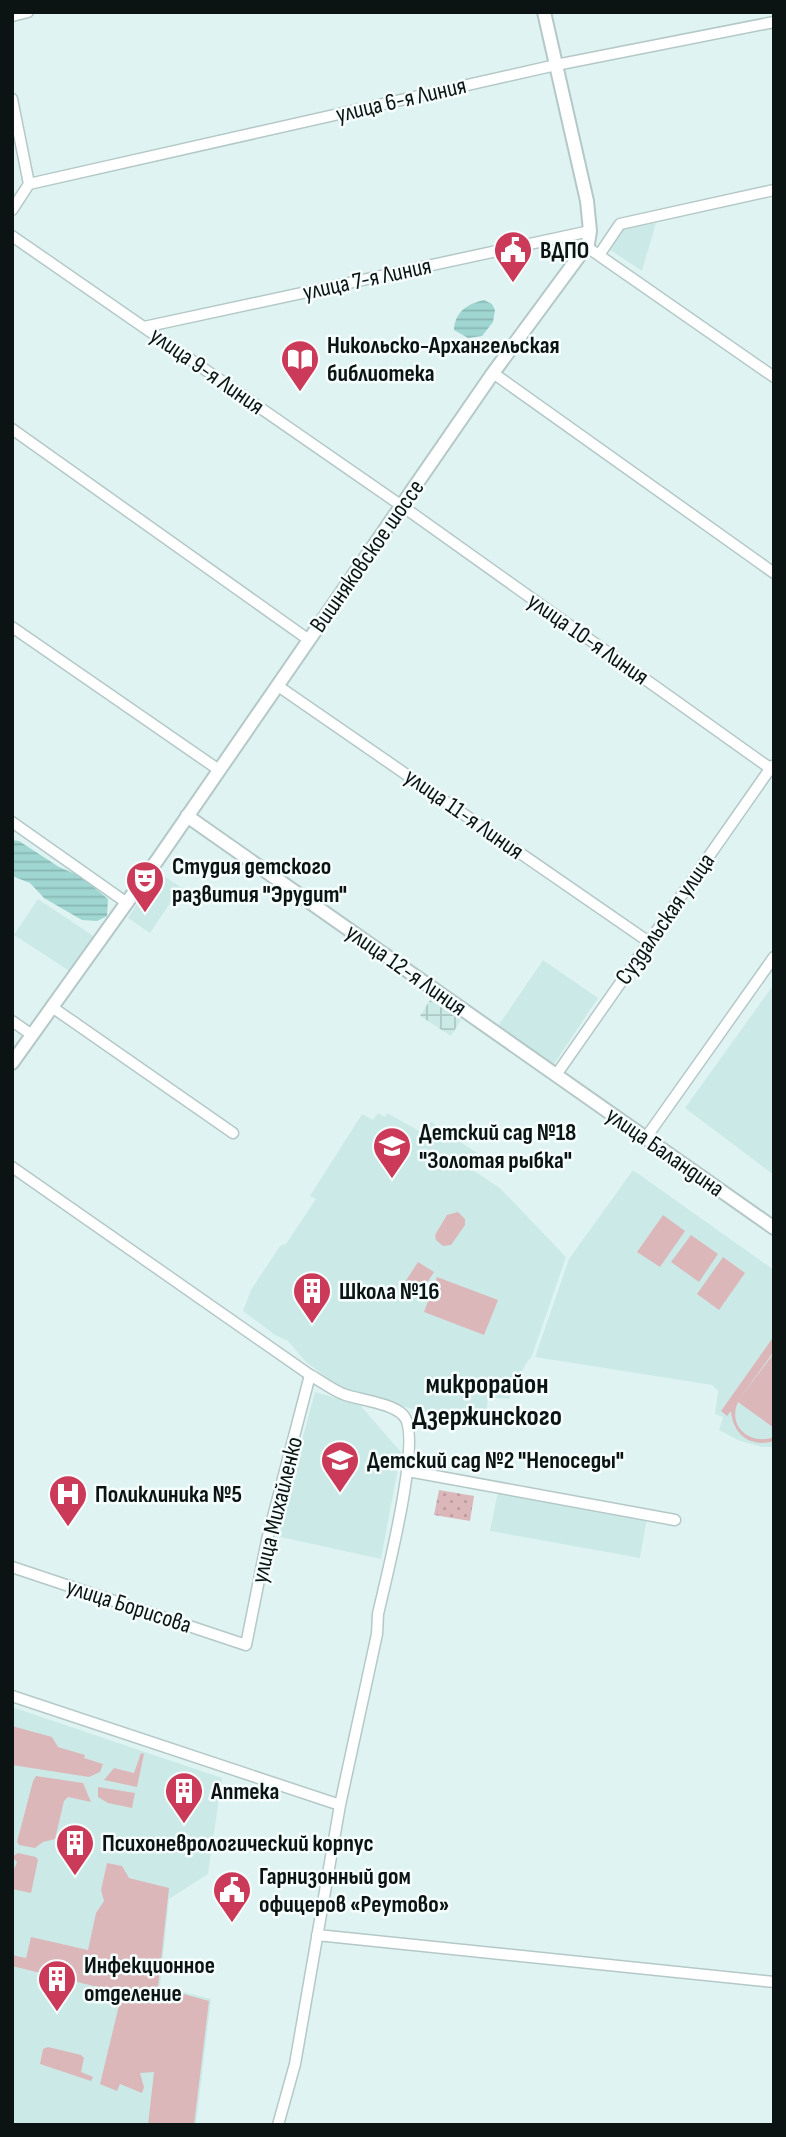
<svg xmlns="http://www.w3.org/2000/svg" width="786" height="2137" font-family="'Sofia Sans Condensed',sans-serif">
  <defs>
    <pattern id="industrial-grid" width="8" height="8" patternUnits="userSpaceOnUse" patternTransform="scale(1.75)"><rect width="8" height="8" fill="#cbeae7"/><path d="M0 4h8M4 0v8" fill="none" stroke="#adc8c5"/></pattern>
    <pattern id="park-dots" width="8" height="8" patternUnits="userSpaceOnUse" patternTransform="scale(1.75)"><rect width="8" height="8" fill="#dbb7ba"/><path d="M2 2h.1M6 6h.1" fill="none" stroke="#bb9c9f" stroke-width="1.8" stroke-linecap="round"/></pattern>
    <pattern id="water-rules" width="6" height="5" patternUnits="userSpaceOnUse" patternTransform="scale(1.75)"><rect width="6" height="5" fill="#9fd6d2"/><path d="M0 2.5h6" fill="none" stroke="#88b7b3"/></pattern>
  </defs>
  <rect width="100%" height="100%" fill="#dff4f2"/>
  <path fill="#cbeae7" d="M656 223 642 271 610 250 622 228Z
    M157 872 181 887 150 933 128 918Z
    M38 899 95 937 71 972 14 935Z
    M543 960 598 998 554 1064 498 1026Z
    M774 984V1175L685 1108Z
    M378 1113 385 1117 387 1113 423 1133 431 1122 480 1155 471 1169 500 1188 566 1257 532 1356 525 1365 509 1399 488 1397 486 1417 428 1413 345 1391 306 1362 288 1341 275 1335 243 1311 251 1290 280 1246 286 1244 316 1199 310 1196 362 1114 373 1120Z
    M633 1170 774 1270 772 1447H762L740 1441 719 1430 723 1417 715 1414 718 1391 712 1385 535 1357 569 1259Z
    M315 1392 360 1405 401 1452 381 1559 276 1536Z
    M498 1491 647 1518 640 1558 490 1531Z
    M12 1707 222 1778 208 1874 169 1899 160 1986 211 1999 196 2125H12Z"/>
  <path fill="url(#industrial-grid)" d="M430 1000 461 1020 451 1036 420 1016Z"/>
  <path fill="#dbb7ba" d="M458 1212 465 1219V1225L451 1245 443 1246 436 1240 435 1235 447 1215Z
    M663 1215 685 1231 660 1267 637 1252Z
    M691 1235 718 1254 699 1282 671 1262Z
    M723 1257 745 1273 719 1310 697 1294Z
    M418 1262 434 1272 417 1298 401 1288Z
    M437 1277 498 1300 484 1335 424 1312Z
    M774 1336V1351L738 1401 774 1353V1428L738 1402C727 1426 750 1446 774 1437V1441C751 1448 733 1435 731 1411L727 1416 721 1411Z
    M12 1726 52 1737 58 1747 85 1755 84 1758 103 1764 100 1772 89 1777 12 1765Z
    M141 1753 144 1754 137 1787 104 1780 114 1768 134 1773Z
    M36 1776 83 1783 91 1802 68 1797 64 1801 55 1839 43 1842 35 1848 19 1845 17 1842 33 1781Z
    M98 1787 135 1793 132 1808 108 1803 98 1797Z
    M18 1853 36 1857 38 1860 31 1893 12 1889V1874L17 1862 12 1857Z
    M107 1863 122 1866 129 1878 169 1888 158 1987 209 2001 194 2125H148L154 2072 140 2073 144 2087 142 2093 120 2084 117 2091 100 2084 122 1993 12 1966V1955L26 1958 31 1937 88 1950 96 1913 104 1901 101 1890Z
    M48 2047 81 2055 84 2058 81 2072 93 2077 91 2081 40 2064 43 2049Z"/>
  <path fill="url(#park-dots)" d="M439 1490 474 1496 470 1521 434 1515Z"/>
  <path fill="url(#water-rules)" d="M484 300 492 304 495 310 493 322 482 336 468 338 454 330C455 312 467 304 484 300Z
    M12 840 19 841 59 867 80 876 108 899 107 916 97 921 82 920 44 898 30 883 12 876Z"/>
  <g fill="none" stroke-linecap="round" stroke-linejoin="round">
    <defs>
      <path id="minor" d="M12 16 28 12
        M12 99 29 184 12 210
        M29 184 556 65 774 22
        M12 236 402 506 774 771
        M587 247 774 377
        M599 255 620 224 774 190
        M144 327 590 231
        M493 373 774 573
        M12 429 309 640
        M12 627 219 770
        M278 686 649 942
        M12 822 127 903
        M52 1007 233 1133
        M12 1021 32 1035
        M556 1075 772 766
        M645 1139 774 957
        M12 1167 310 1375C321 1381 331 1389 343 1394 359 1400 392 1403 403 1415 424 1435 385 1582 378 1614L377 1634 340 1805 295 2064 278 2125
        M408 1471 675 1520
        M12 1567 246 1645 267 1540 310 1375
        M12 1696 340 1805
        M317 1935 774 1982"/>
      <path id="tertiary" d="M187 816 774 1228
        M12 1063 158 859 493 373 588 244 590 231 587 201 544 12"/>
    </defs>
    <use href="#minor" stroke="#b4c8c7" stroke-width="13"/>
    <use href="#tertiary" stroke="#b4c8c7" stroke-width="16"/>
    <use href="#minor" stroke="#fff" stroke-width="10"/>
    <use href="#tertiary" stroke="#fff" stroke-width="12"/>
  </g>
  <defs>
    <symbol id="civic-pin" viewBox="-11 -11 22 30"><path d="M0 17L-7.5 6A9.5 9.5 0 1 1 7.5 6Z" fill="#cb3b59" stroke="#f6fefd"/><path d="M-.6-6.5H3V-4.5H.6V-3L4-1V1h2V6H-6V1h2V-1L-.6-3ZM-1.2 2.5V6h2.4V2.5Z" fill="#fff"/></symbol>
    <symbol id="library-pin" viewBox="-11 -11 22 30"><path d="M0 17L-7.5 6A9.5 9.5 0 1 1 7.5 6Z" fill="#cb3b59" stroke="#f6fefd"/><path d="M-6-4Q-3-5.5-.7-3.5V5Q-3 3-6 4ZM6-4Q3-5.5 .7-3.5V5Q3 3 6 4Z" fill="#fff"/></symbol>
    <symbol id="theatre-pin" viewBox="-11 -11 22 30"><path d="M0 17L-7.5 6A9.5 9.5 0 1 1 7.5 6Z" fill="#cb3b59" stroke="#f6fefd"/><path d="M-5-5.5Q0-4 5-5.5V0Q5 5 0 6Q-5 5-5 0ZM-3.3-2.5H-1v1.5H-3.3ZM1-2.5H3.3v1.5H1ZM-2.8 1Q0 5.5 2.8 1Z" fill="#fff"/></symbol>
    <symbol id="school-pin" viewBox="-11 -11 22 30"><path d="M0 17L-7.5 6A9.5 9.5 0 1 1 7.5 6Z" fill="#cb3b59" stroke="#f6fefd"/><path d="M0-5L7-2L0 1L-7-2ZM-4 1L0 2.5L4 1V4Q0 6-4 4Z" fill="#fff"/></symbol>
    <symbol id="building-pin" viewBox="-11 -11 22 30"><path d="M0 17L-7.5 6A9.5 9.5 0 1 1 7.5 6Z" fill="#cb3b59" stroke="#f6fefd"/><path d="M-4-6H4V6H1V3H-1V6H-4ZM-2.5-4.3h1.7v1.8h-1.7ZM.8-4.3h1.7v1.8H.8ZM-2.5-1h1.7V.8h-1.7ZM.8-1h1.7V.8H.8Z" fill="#fff"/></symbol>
    <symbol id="hospital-pin" viewBox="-11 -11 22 30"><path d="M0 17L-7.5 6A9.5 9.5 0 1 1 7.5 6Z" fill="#cb3b59" stroke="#f6fefd"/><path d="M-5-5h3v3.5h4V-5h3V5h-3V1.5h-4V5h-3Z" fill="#fff"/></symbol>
  </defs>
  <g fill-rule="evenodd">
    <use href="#civic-pin" x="491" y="228" width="44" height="60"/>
    <use href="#library-pin" x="278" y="337" width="44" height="60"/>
    <use href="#theatre-pin" x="123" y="858" width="44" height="60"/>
    <use href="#school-pin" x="370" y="1124" width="44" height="60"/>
    <use href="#building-pin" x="290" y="1269" width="44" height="60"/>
    <use href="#school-pin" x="318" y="1438" width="44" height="60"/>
    <use href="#hospital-pin" x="46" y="1472" width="44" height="60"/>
    <use href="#building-pin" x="162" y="1769" width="44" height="60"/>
    <use href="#building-pin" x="53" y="1821" width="44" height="60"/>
    <use href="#civic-pin" x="210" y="1868" width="44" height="60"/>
    <use href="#building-pin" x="35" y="1957" width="44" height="60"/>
  </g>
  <g text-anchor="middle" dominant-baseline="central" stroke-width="5" stroke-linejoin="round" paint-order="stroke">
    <g font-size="24" fill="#0c1413" stroke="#f6fefd">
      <text transform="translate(401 100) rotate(-13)">улица 6-я Линия</text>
      <text transform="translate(367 279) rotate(-12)">улица 7-я Линия</text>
      <text transform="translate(207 371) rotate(35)">улица 9-я Линия</text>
      <text transform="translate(367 556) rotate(-55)">Вишняковское шоссе</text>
      <text transform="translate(588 639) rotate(35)">улица 10-я Линия</text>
      <text transform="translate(464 814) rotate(35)">улица 11-я Линия</text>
      <text transform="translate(665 919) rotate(-55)">Суздальская улица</text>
      <text transform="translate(406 970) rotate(35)">улица 12-я Линия</text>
      <text transform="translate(665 1152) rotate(35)">улица Баландина</text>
      <text transform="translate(277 1510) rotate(-76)">улица Михайленко</text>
      <text transform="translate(129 1606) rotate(18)">улица Борисова</text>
    </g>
    <g font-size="24" font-weight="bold" fill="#0c1413" stroke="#f6fefd" text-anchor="start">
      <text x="540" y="250">ВДПО</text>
      <text x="327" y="345">Никольско-Архангельская<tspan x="327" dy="28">библиотека</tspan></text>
      <text x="172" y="866">Студия детского<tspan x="172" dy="28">развития "Эрудит"</tspan></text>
      <text x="419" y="1132">Детский сад №18<tspan x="419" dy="28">"Золотая рыбка"</tspan></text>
      <text x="339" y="1291">Школа №16</text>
      <text x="367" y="1460">Детский сад №2 "Непоседы"</text>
      <text x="95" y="1494">Поликлиника №5</text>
      <text x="211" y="1791">Аптека</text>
      <text x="102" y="1843">Психоневрологический корпус</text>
      <text x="259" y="1876">Гарнизонный дом<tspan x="259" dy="28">офицеров «Реутово»</tspan></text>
      <text x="84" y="1965">Инфекционное<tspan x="84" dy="28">отделение</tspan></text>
    </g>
    <g font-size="28" font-weight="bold" fill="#0c1413" stroke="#f6fefd">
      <text x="487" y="1384">микрорайон<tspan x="487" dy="32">Дзержинского</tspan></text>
    </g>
  </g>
  <rect width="786" height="2137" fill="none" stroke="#0c1413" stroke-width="28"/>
</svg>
